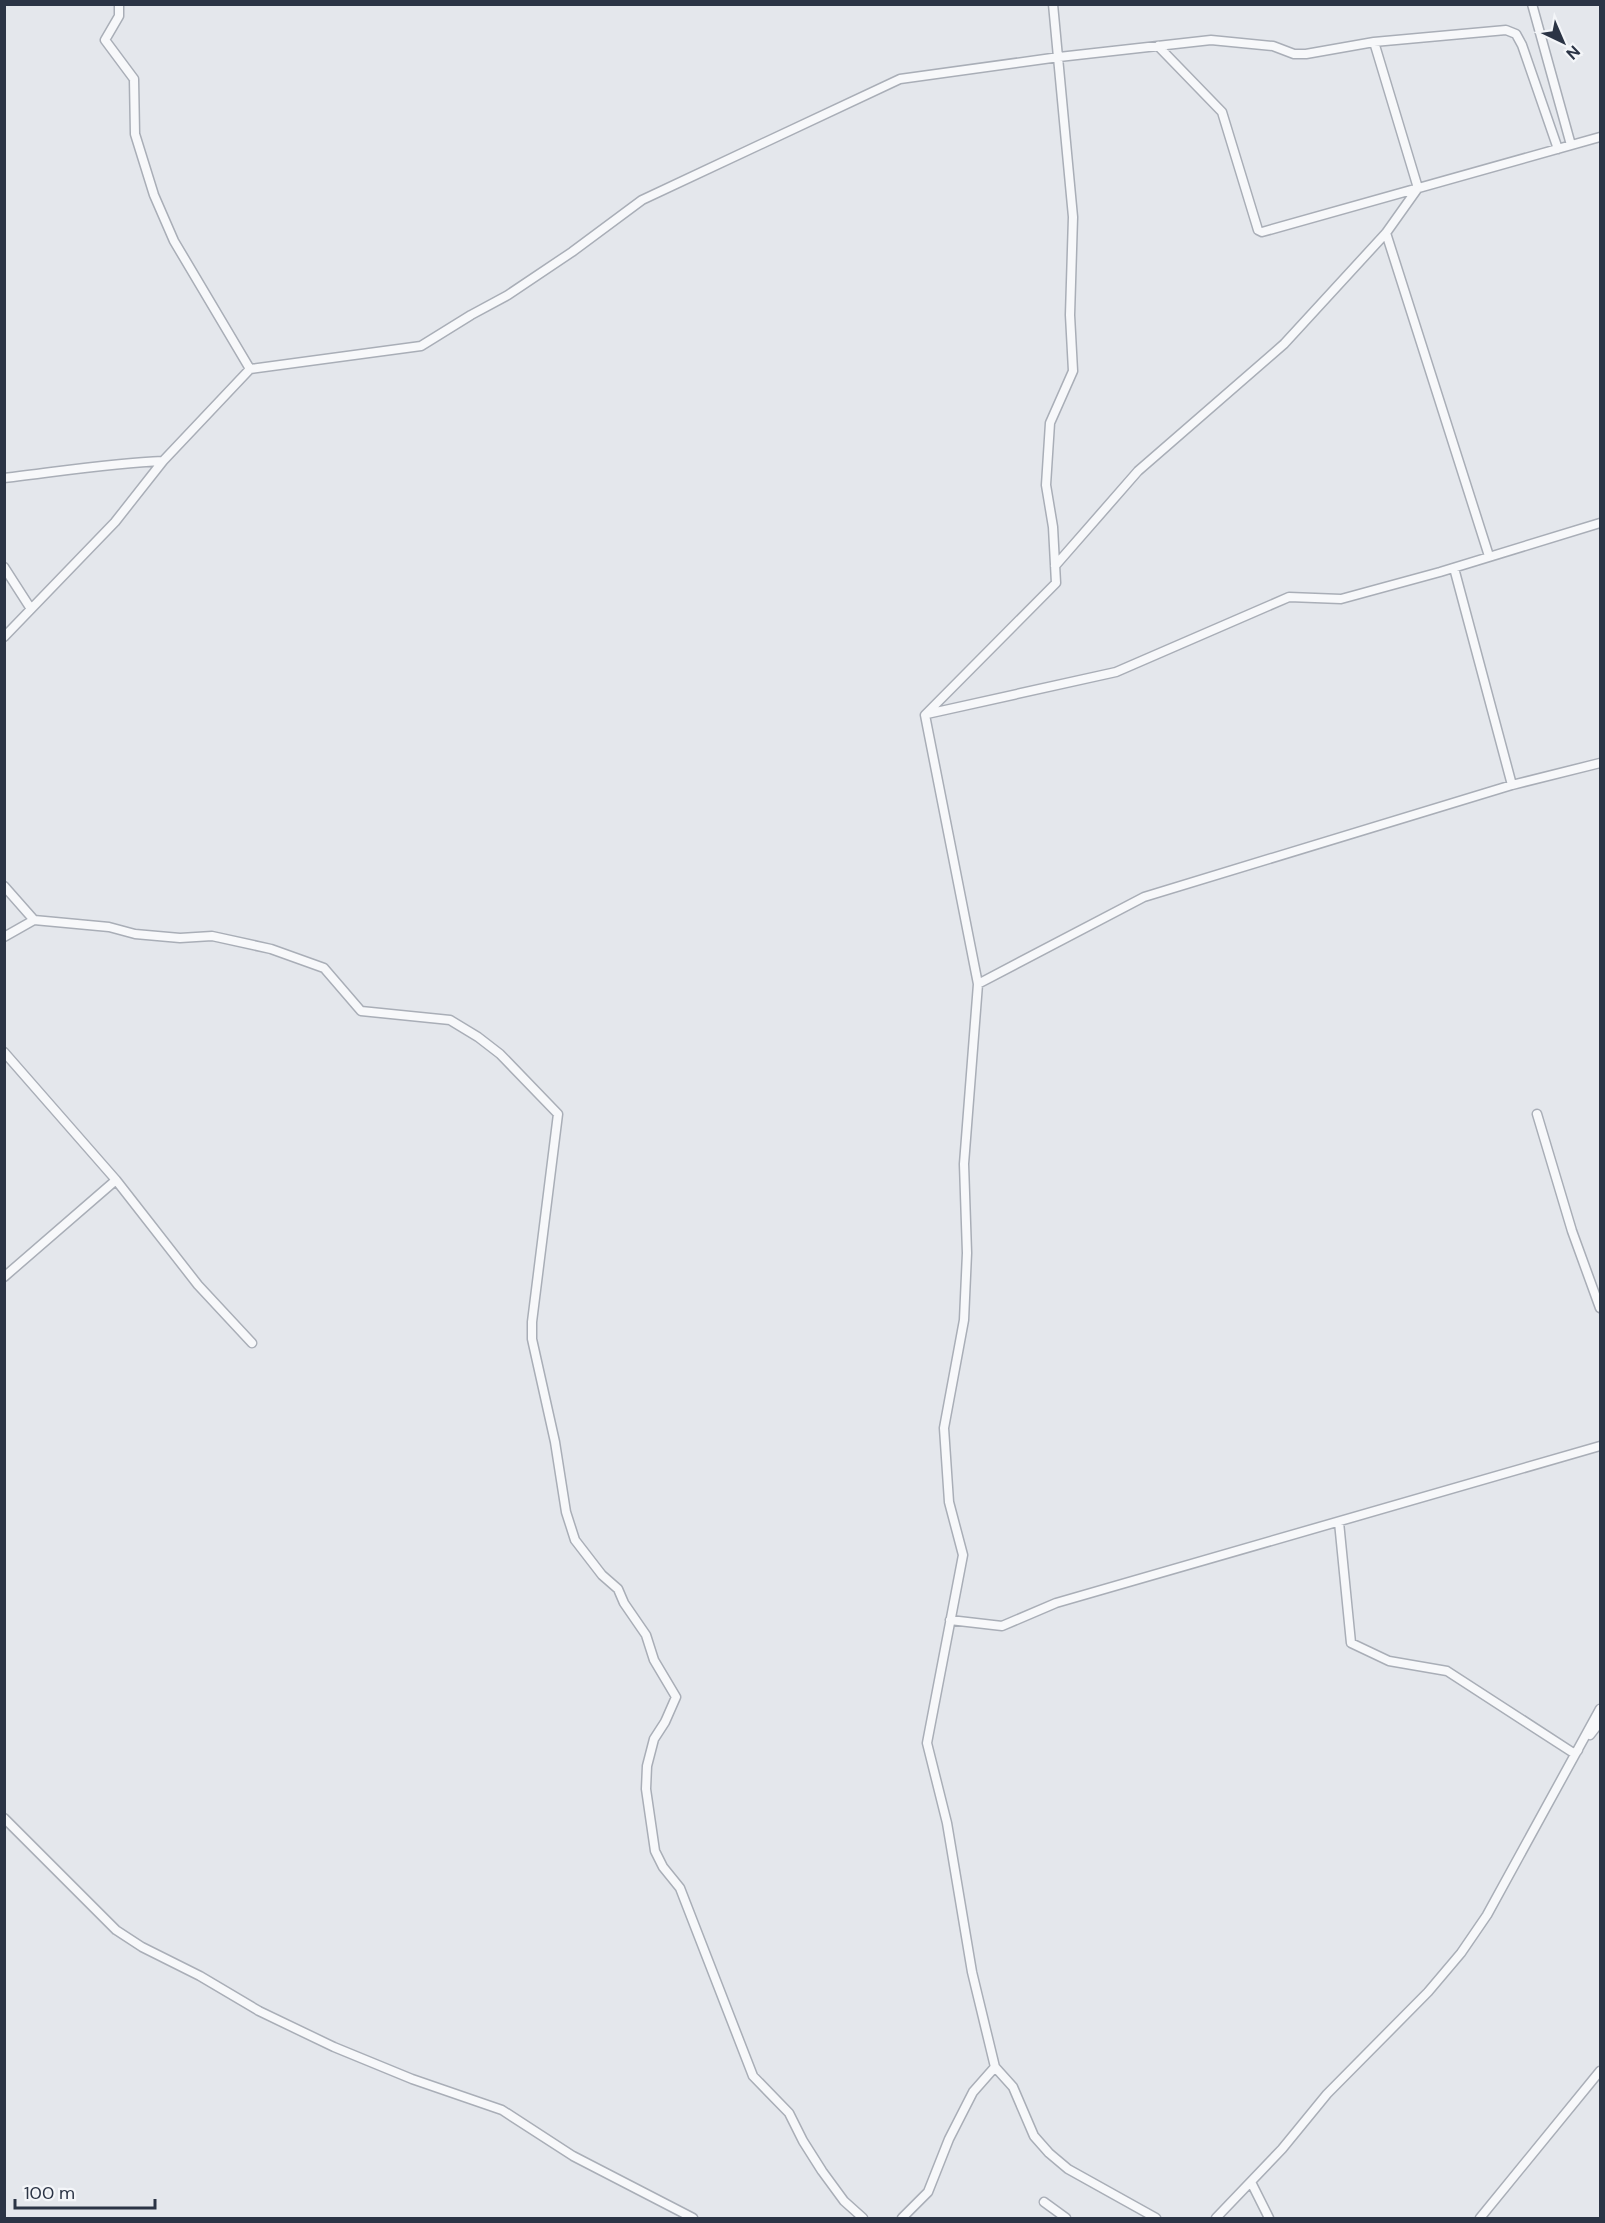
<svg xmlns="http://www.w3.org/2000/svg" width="1605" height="2223" font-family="'DM Sans',sans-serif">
  <rect width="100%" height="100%" fill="#e4e7ec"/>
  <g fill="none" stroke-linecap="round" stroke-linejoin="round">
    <defs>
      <path id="minor" d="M119 4V16L105 40 134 79 135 134 154 195 174 241 250 369
        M1532 4 1571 145
        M1158 46 1222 112 1258 230 1262 232 1600 137
        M1386 233 1489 556
        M4 478C57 472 110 463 163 461L250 369 421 346 471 315 508 295 572 252 642 200 900 79 1059 57 1211 40 1273 46 1294 54H1306L1374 42 1506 30 1516 34 1522 45 1558 149
        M1055 566 1138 471 1284 344 1386 233 1418 188 1374 42
        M4 567 31 609
        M1454 568 1512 785
        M4 637 115 522 163 461
        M927 714 1116 672 1289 597 1341 599 1440 572 1600 523
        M4 886 34 920 109 927 135 934 180 938 212 936 271 949 324 968 361 1011 450 1020 478 1037 500 1054 558 1114 532 1322V1339L555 1442 566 1512 575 1540 602 1575 618 1589 624 1603 646 1635 654 1660 676 1697 665 1722 654 1739 647 1766 646 1789 655 1851 663 1867 680 1888 753 2076 789 2113 803 2141 822 2171 844 2201 863 2218
        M4 937 34 920
        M978 984 1144 897 1512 785 1600 763
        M4 1052 116 1180 4 1277
        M1537 1114 1572 1231 1600 1308
        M116 1180 198 1285 252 1343
        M1339 1522 1351 1643 1389 1661 1447 1671 1575 1754 1578 1750
        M950 1620 1002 1626 1056 1603 1600 1446
        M1590 1735 1600 1722
        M4 1818 116 1930 142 1947 200 1976 259 2011 334 2047 412 2079 502 2110 573 2156 693 2218
        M995 2067 1013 2087 1034 2136 1049 2153 1068 2169 1156 2218
        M1251 2182 1269 2218
        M1044 2202 1066 2218
        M902 2218 928 2192 949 2139 973 2092 995 2067 972 1972 947 1823 927 1743 963 1555 949 1502 944 1428 964 1320 967 1253 964 1164 978 984 925 715 1056 583 1053 527 1046 485 1050 423 1073 371 1070 315 1073 217 1053 4
        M1216 2218 1282 2149 1327 2094 1428 1992 1461 1953 1487 1915 1600 1709
        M1480 2218 1600 2071"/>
    </defs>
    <use href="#minor" stroke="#a9aeb7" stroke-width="11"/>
    <use href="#minor" stroke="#f7f8fa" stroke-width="8"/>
  </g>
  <rect width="1605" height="2223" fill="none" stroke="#2b3445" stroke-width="12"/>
  <g transform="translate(1563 42) rotate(136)" stroke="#f4f6f9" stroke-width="4.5" paint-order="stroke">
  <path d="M0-4.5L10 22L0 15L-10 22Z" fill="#2b3445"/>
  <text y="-9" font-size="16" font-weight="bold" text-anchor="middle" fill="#2b3445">N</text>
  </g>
  <path d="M15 2199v9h140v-9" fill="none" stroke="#2b3445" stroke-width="3"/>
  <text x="24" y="2199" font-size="18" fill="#2b3445" stroke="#f4f6f9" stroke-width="4.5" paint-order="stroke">100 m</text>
</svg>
